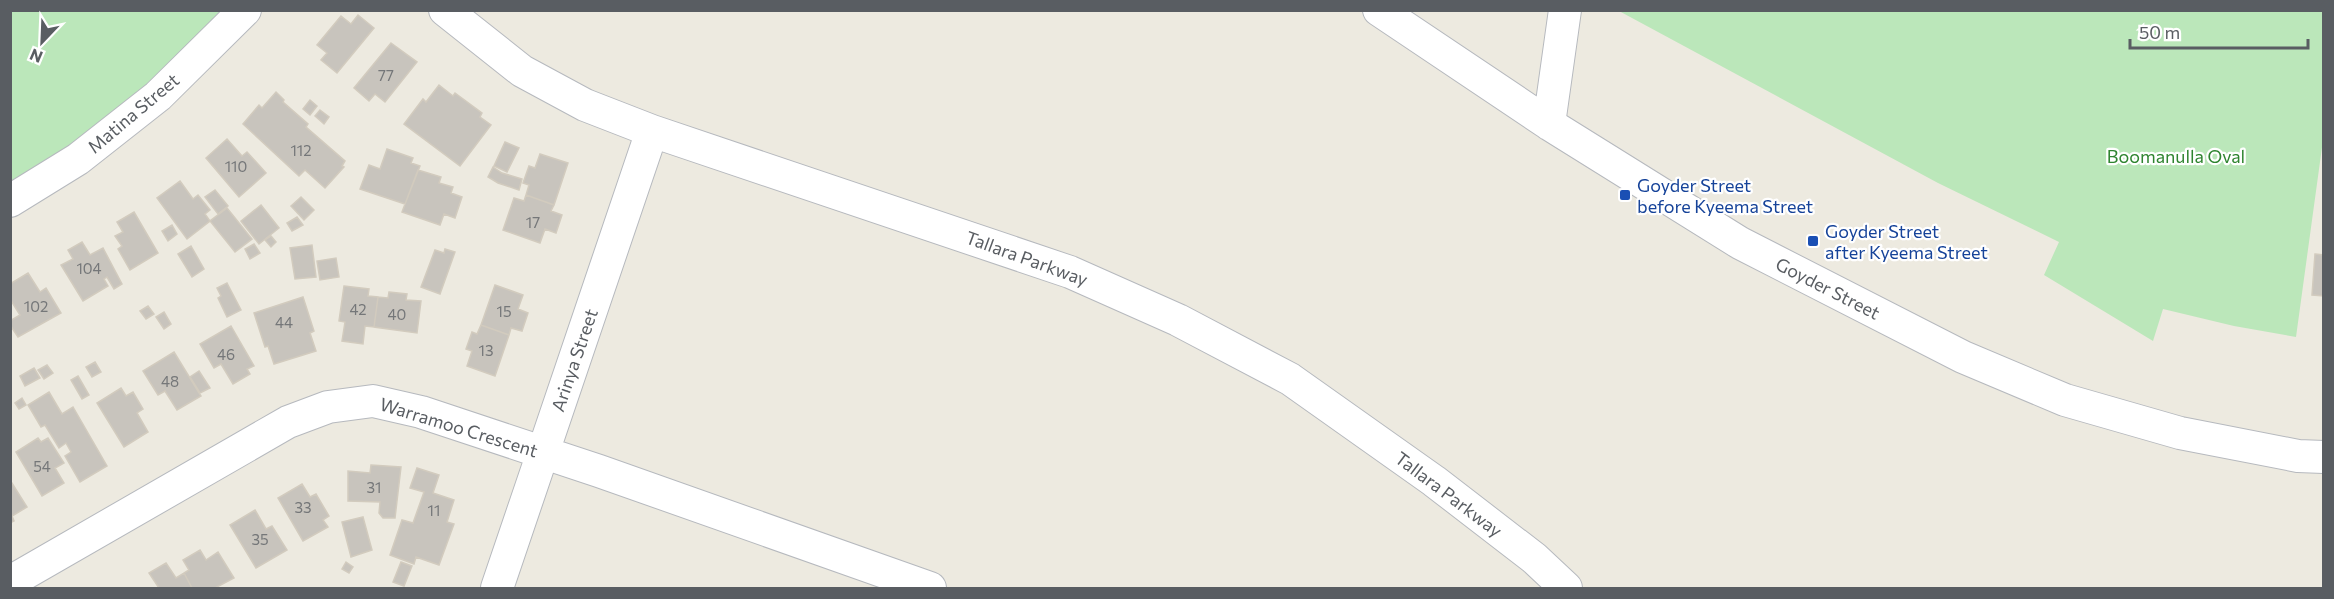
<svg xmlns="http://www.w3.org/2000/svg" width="2334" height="599" font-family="Commissioner,sans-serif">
  <rect width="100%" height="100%" fill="#edeae0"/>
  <path fill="#bbe7ba" d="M10 11H228L186 54 84 136 11 183Z
    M1619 11H2323V140L2296 337 2234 326 2163 309 2153 341 2044 275 2059 242 1938 183Z"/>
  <path fill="#c8c4bd" stroke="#d2cbbe" stroke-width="1.5" d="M358 15 374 28 337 73 321 60 327 53 317 45 341 16 351 24Z
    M391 43 417 62 385 102 375 94 369 101 354 88Z
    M439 85 453 96 455 93 482 113 480 117 491 125 460 166 404 124 423 99 426 102Z
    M276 92 284 100 283 102 308 124 306 127 345 161 342 166 344 167 325 188 305 170 299 176 243 124 259 105 262 108Z
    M310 100 317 106 310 115 303 109Z
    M320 110 329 117 324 124 315 116Z
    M227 139 242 156 247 152 266 173 239 197 206 158Z
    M505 142 519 148 507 172 494 166Z
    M387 149 413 158 411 163 420 166 405 204 360 189 369 165 380 169Z
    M540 154 568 163 554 205 526 195 529 185 523 183 529 166 535 168Z
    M493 167 502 173 522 179 519 190 498 183 488 177Z
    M418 170 441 177 439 183 453 187 451 193 462 197 455 218 444 214 440 225 402 212Z
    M180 181 193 199 198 195 210 210 205 214 210 221 187 239 157 198Z
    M215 190 228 206 218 214 205 197Z
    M526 195 554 205 551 211 562 215 556 233 545 229 540 243 503 230 514 198 524 201Z
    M301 197 314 210 304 220 291 206Z
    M261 205 279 228 259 244 241 221Z
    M227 208 252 239 235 252 210 221Z
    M134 212 158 253 130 270 118 249 122 246 115 236 123 232 117 222Z
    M297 217 303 225 292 231 287 223Z
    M172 225 177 234 168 241 162 231Z
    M271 236 276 242 271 247 265 240Z
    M82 242 90 255 103 248 122 284 114 289 107 277 104 279 108 286 83 301 61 265 73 259 68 250Z
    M254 244 260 253 250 259 245 249Z
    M312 245 316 277 295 279 290 248Z
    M191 246 204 269 192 277 178 254Z
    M445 249 455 252 440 294 421 287 435 250 444 253Z
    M2315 254 2324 255V296L2312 295Z
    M336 258 339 277 320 280 317 261Z
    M28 273 40 292 46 288 61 313 18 337 10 325V321L20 315 10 299V284Z
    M227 283 241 310 227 317 218 298 221 296 217 288Z
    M495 285 523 295 518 309 528 313 522 331 511 328 509 335 481 325Z
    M344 286 369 289 368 296 378 297 374 327 365 326 363 344 342 341 345 322 339 321Z
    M389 292 407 294 406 300 421 301 417 333 374 327 378 297 388 298Z
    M303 297 314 331 310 333 316 351 274 364 268 346 265 347 254 313Z
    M148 306 154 314 146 319 140 311Z
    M164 312 171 324 164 329 156 317Z
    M481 325 509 335 495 376 467 366 472 351 466 349 472 332 477 334Z
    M231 326 254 366 247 369 250 374 233 384 221 364 214 368 200 344Z
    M174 352 201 396 177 410 165 391 158 395 143 371Z
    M95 362 101 372 92 377 86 367Z
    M47 365 53 373 44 379 38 370Z
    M34 368 40 378 25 386 20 376Z
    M199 371 210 388 200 393 190 377Z
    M78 376 89 395 82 399 71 380Z
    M121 388 126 396 133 392 143 409 137 413 148 432 124 447 97 403Z
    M49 392 62 414 73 407 107 466 80 482 65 456 71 452 66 443 59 448 45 425 41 427 28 405Z
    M22 398 26 405 19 409 15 403Z
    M38 438 41 442 48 438 64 463 55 468 64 483 42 496 16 452Z
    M371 465 401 467 395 518H383L379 513 380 502 348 501V471L370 473Z
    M417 468 439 475 433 493 454 500 447 522 454 524 439 565 416 557 414 564 390 555 402 520 413 523 424 492 410 488Z
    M10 480 27 507 12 516 14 521 10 523Z
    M302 484 310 497 316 494 329 516 323 520 328 527 303 541 278 498Z
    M255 510 266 529 272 526 287 550 256 568 230 525Z
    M363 517 372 550 351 557 342 522Z
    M200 550 206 560 218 552 234 578 215 588H192L184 573 189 570 183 560Z
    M346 562 353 567 349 573 342 569Z
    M401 562 412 566 404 586 393 582Z
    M166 563 176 578 184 573 192 588H157H159L149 573Z"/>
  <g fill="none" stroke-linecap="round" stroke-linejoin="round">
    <defs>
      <path id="minor" d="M445 10 522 71 585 105 652 131 1070 272 1178 320 1290 379 1434 481 1534 558 1566 588
        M1379 10 1549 124 1740 243 1963 357 2065 400 2180 433 2298 456 2324 457
        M1549 124 1565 10
        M10 201 78 159 158 96 245 10
        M10 582 288 422 328 407 373 401 421 412 599 471 930 588
        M497 588 652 131"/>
    </defs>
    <use href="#minor" stroke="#b6b9be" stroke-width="34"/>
    <use href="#minor" stroke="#fff" stroke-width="32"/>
  </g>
  <g fill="#1a4fb4" stroke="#fff" stroke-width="2">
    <rect x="1619" y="189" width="12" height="12" rx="3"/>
    <rect x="1807" y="235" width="12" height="12" rx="3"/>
  </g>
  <g text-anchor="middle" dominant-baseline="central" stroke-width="4.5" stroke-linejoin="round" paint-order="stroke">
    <g font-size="15" fill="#757779">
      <text x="386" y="75">77</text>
      <text x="301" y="150">112</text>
      <text x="236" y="166">110</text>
      <text x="533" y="222">17</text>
      <text x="89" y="268">104</text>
      <text x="36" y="306">102</text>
      <text x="358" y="309">42</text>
      <text x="504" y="311">15</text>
      <text x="397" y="314">40</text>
      <text x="284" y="322">44</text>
      <text x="486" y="350">13</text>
      <text x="226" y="354">46</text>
      <text x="170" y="381">48</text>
      <text x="42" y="466">54</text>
      <text x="374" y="487">31</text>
      <text x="303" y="507">33</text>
      <text x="434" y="510">11</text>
      <text x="260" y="539">35</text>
    </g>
    <g font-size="18" fill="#595d62" stroke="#fff">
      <text transform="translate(133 113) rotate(-40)">Matina Street</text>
      <text transform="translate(1027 258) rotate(20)">Tallara Parkway</text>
      <text transform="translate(1828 288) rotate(27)">Goyder Street</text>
      <text transform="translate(574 360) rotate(-71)">Arinya Street</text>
      <text transform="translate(459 427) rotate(17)">Warramoo Crescent</text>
      <text transform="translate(1449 494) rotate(37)">Tallara Parkway</text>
    </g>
    <g font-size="18" fill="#2e842f" stroke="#fff">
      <text x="2176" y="156">Boomanulla Oval</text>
    </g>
    <g font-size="18" fill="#164399" stroke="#fff" text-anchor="start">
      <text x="1637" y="185">Goyder Street<tspan x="1637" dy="21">before Kyeema Street</tspan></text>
      <text x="1825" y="231">Goyder Street<tspan x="1825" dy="21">after Kyeema Street</tspan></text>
    </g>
  </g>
  <rect width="2334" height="599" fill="none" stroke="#595d62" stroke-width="24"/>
  <g transform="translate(42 42) rotate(203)" stroke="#ffffff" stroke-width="4.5" paint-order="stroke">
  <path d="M0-4.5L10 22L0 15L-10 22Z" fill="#595d62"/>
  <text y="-9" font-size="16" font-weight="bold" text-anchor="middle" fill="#595d62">N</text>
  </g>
  <path d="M2130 39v9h178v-9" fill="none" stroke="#595d62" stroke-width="3"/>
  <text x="2139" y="39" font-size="18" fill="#595d62" stroke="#ffffff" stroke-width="4.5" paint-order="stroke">50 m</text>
</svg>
